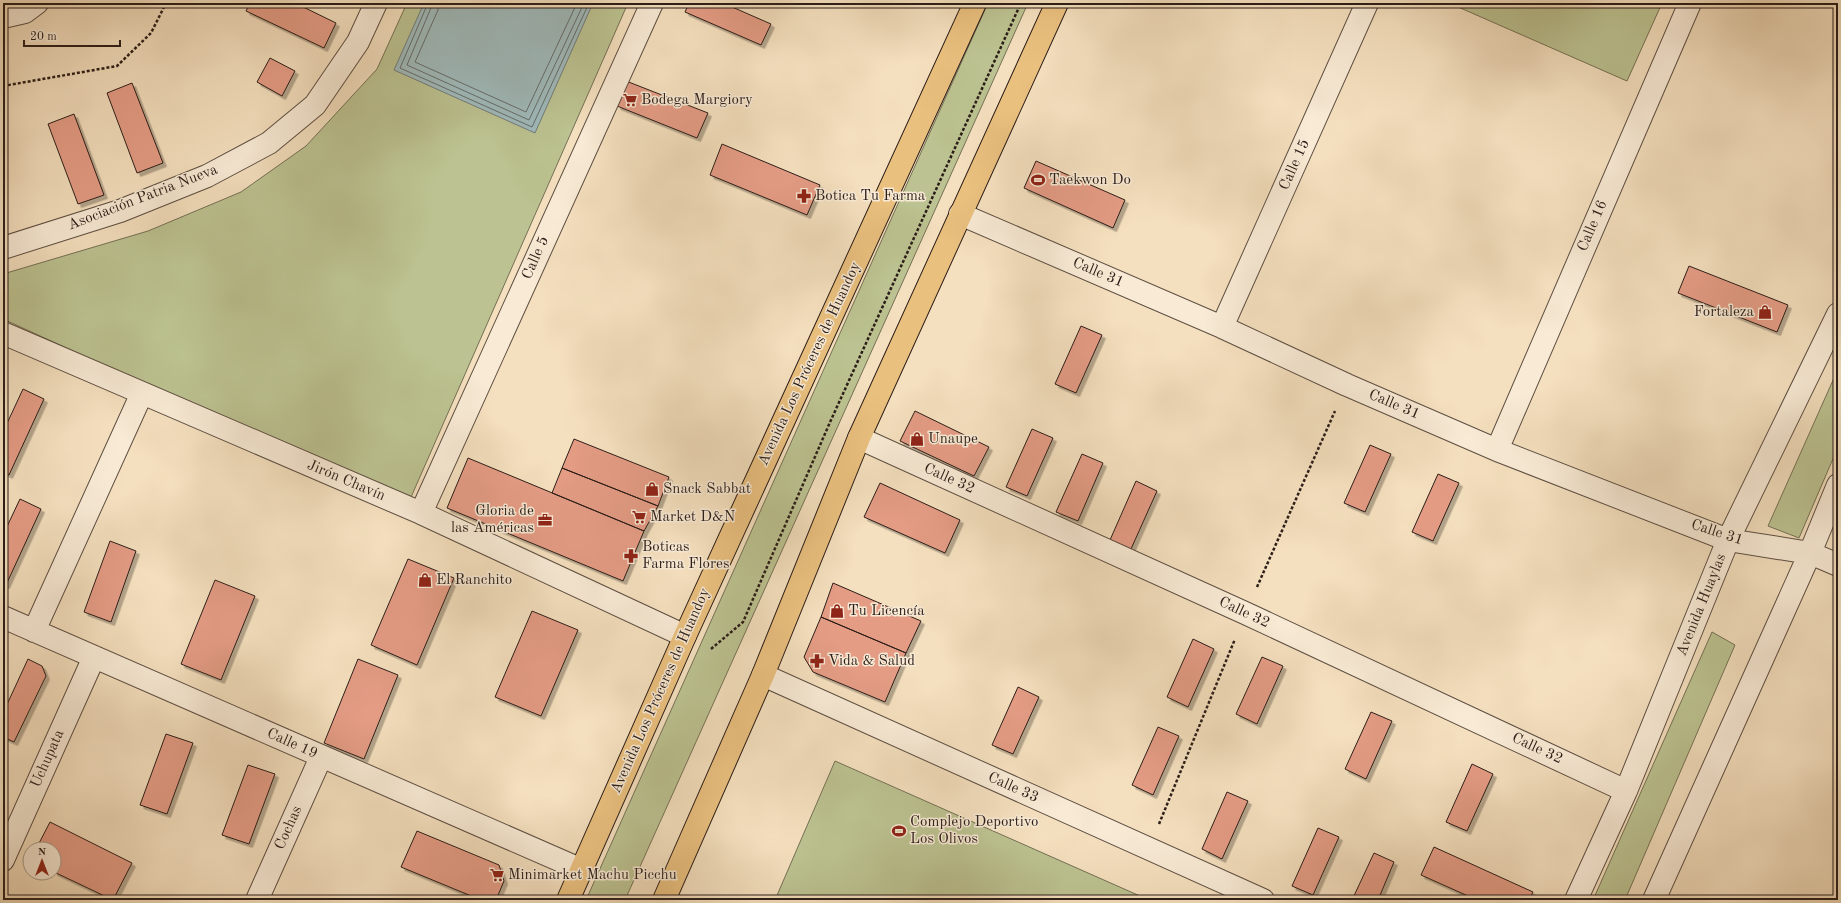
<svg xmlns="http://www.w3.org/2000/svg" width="1841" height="903" font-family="'Old Standard TT',serif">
  <defs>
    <filter id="shadow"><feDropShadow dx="3.5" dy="3.5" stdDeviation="0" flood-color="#0004"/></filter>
  </defs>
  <rect width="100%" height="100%" fill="#f4dfbe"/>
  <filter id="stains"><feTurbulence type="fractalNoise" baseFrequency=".005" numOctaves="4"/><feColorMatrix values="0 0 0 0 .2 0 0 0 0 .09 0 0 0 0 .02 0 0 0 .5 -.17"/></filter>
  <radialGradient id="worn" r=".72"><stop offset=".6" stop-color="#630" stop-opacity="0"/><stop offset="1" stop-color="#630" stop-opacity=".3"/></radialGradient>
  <path fill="#bcc291" stroke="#747054" d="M407 3H628L408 504 3 319V274L148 231 241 192 306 146 377 69Z
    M988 3H1028L625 900H586Z
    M1449 3H1662L1627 81Z
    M1838 369V447L1799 538 1768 526Z
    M1712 632 1735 645 1625 900H1593Z
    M835 761 1149 900H775Z"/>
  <path fill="#9fbabb" stroke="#717b7a" d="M424 3H593L535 133 394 70Z"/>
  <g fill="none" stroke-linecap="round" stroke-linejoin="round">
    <path stroke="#656c6a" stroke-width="1" d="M428 3 400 68 532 127 589 3
      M433 3 407 65 529 120 584 3
      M439 3 438 10 415 62 526 112 577 3"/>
  </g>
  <path fill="#e49c85" stroke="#2b1d18" filter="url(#shadow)" d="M250 3H295L336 23 324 48 246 11Z
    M689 3H723L771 24 761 45 685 12Z
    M270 58 295 71 282 96 257 82Z
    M626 81 708 113 697 138 617 106Z
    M132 83 163 163 137 173 107 93Z
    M74 114 104 195 78 204 48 124Z
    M722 144 820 185 807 215 710 175Z
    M1036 161 1125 200 1113 228 1024 188Z
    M1689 266 1788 305 1777 332 1678 293Z
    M1081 326 1102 335 1076 393 1055 384Z
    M23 389 44 399 9 475 3 472V432Z
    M915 411 989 447 974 476 900 441Z
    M1032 429 1053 438 1027 496 1006 487Z
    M574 439 669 477 658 506 562 468Z
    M1370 445 1391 454 1365 512 1344 503Z
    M1082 454 1103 463 1078 521 1056 512Z
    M468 458 644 531 623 581 447 508Z
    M562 468 658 506 644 531 552 493Z
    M1438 474 1459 483 1433 541 1412 532Z
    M1136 481 1157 491 1131 549 1110 540Z
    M880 483 960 520 945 553 864 517Z
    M20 499 41 509 6 585 3 584V535Z
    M110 541 136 551 111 622 84 612Z
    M408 559 454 578 417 665 371 645Z
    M215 580 255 596 221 680 181 664Z
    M833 583 921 621 906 653 821 617Z
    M532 611 578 630 541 716 495 697Z
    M821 617 906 653 885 702 813 672 804 657Z
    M1193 639 1214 649 1188 707 1167 697Z
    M1262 657 1283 666 1257 724 1236 714Z
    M28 659 42 666 46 676 14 742 3 737V713Z
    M358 659 398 675 364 759 324 743Z
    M1018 687 1039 697 1013 754 992 745Z
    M1371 712 1392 721 1366 779 1345 769Z
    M1158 727 1179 736 1153 795 1132 785Z
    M166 734 193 743 167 814 140 805Z
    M1472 764 1493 774 1467 831 1446 822Z
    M248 765 275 774 249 844 222 835Z
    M1227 792 1248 801 1222 859 1202 849Z
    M50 822 132 863 113 900 54 872V849H36Z
    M1318 828 1339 837 1313 895 1292 886Z
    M417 831 499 865 504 881 496 900H481L401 867Z
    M1434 847 1533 892 1529 900H1477L1421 875Z
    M1374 853 1394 862 1378 900H1352Z"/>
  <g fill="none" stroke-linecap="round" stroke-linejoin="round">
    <defs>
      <path id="minor" d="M3 17 25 12 37 3
        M960 214 1222 327 1347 385 1497 450 1728 540 1810 553 1838 565
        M3 248 120 211 207 176 269 143 315 105 358 42 376 3
        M1222 327 1367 3
        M3 333 421 513 685 636
        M859 438 1245 613 1626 791
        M1497 450 1690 3
        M421 513 652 3
        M3 617 582 870
        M34 631 142 393
        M763 675 1263 900
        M3 860 94 657
        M257 900 321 757
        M1576 900 1626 791 1728 540 1838 314
        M1654 900 1810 553 1838 485"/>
      <path id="major" d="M568 900 685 636 975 3
        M664 900 763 675 859 438 1057 3"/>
    </defs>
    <use href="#minor" stroke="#5d4e42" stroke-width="24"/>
    <use href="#major" stroke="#2b1d18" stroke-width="24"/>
    <path stroke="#2b1d18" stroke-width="2.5" stroke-dasharray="3 2" stroke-linecap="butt" d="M3 86 117 66 151 33 166 3
      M1257 587 1335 411
      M711 649 743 622 831 420 1021 3
      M1159 824 1235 639"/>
    <use href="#minor" stroke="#f8ead5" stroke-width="22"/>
    <use href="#major" stroke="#eac07f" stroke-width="22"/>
  </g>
  <defs>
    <symbol id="supermarket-bare" viewBox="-9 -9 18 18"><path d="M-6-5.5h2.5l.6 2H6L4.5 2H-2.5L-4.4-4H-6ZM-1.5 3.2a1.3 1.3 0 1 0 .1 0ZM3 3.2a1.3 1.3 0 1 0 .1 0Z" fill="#8f2418" stroke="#f8ead5" stroke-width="2.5" paint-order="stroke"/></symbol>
    <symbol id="stadium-bare" viewBox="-9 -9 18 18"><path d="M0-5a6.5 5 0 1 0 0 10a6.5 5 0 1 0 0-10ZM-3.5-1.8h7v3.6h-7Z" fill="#8f2418" stroke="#f8ead5" stroke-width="2.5" paint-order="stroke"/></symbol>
    <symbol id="pharmacy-bare" viewBox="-9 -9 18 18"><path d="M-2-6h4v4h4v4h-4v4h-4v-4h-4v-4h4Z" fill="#8f2418" stroke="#f8ead5" stroke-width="2.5" paint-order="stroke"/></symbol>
    <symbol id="shop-bare" viewBox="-9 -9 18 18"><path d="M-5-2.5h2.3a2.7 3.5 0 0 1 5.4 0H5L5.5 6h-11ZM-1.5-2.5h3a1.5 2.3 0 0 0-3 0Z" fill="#8f2418" stroke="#f8ead5" stroke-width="2.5" paint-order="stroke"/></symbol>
    <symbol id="office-bare" viewBox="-9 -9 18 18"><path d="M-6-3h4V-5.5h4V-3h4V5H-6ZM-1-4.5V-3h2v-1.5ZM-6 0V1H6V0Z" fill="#8f2418" stroke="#f8ead5" stroke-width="2.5" paint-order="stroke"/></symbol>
  </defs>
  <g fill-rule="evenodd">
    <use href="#supermarket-bare" x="620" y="90" width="20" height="20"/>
    <use href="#stadium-bare" x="1028" y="170" width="20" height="20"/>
    <use href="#pharmacy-bare" x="794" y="186" width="20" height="20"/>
    <use href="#shop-bare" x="1755" y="302" width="20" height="20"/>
    <use href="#shop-bare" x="907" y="429" width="20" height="20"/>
    <use href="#shop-bare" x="642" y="479" width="20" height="20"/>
    <use href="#supermarket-bare" x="629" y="507" width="20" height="20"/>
    <use href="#office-bare" x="535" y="510" width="20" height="20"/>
    <use href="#pharmacy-bare" x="621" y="546" width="20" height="20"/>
    <use href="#shop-bare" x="415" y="570" width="20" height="20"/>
    <use href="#shop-bare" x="827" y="601" width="20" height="20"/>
    <use href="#pharmacy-bare" x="807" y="651" width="20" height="20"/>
    <use href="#stadium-bare" x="889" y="821" width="20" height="20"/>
    <use href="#supermarket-bare" x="487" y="865" width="20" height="20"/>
  </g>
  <g text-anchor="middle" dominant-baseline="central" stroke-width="3" stroke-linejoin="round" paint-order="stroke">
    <g font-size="15" fill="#2b1d18" stroke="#f8ead5" text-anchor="start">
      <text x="641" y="100">Bodega Margiory</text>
      <text x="1049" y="180">Taekwon Do</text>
      <text x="815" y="196">Botica Tu Farma</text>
      <text x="1754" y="312" text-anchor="end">Fortaleza</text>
      <text x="928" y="439">Unaupe</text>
      <text x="663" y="489">Snack Sabbat</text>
      <text x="534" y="511" text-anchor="end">Gloria de<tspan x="534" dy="17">las Américas</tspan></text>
      <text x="650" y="517">Market D&amp;N</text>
      <text x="642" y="547">Boticas<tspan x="642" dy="17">Farma Flores</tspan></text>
      <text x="436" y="580">El Ranchito</text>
      <text x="848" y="611">Tu Licencía</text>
      <text x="828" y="661">Vida &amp; Salud</text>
      <text x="910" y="822">Complejo Deportivo<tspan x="910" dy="17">Los Olivos</tspan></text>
      <text x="508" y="875">Minimarket Machu Picchu</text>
    </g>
    <g font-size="15" fill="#2b1d18" stroke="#f8ead5">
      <text transform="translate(1295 165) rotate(-66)">Calle 15</text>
      <text transform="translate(143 198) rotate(-21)">Asociación Patria Nueva</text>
      <text transform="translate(1593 226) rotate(-67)">Calle 16</text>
      <text transform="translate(536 258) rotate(-66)">Calle 5</text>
      <text transform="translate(1098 273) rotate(23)">Calle 31</text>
      <text transform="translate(810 364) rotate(-65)">Avenida Los Próceres de Huandoy</text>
      <text transform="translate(1394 405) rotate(23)">Calle 31</text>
      <text transform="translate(949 479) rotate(24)">Calle 32</text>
      <text transform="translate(346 481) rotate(23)">Jirón Chavín</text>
      <text transform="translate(1717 533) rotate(18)">Calle 31</text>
      <text transform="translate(1702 605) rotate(-68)">Avenida Huaylas</text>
      <text transform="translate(1244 613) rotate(25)">Calle 32</text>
      <text transform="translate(661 691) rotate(-66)">Avenida Los Próceres de Huandoy</text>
      <text transform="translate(292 744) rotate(24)">Calle 19</text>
      <text transform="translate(1537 749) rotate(25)">Calle 32</text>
      <text transform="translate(48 759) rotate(-66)">Uchupata</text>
      <text transform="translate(1013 788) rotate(24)">Calle 33</text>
      <text transform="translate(289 828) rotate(-66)">Cochas</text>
    </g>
  </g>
  <rect width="1841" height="903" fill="none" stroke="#f4dfbe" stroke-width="16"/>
  <rect x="4" y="4" width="1833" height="895" fill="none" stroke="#2b1d18" stroke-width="2"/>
  <rect x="8" y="8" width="1825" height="887" fill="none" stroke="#2b1d18"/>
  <g transform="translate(42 861)"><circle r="19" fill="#f8ead5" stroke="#a69889"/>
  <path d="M0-3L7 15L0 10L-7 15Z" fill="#8f2418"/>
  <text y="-6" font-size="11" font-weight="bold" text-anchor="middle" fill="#2b1d18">N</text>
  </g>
  <path d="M24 40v6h96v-6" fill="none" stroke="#2b1d18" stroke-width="2"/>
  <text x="30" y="40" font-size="12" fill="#2b1d18" stroke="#f8ead5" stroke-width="3" paint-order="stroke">20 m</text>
  <rect width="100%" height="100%" filter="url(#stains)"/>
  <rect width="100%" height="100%" fill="url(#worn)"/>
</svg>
